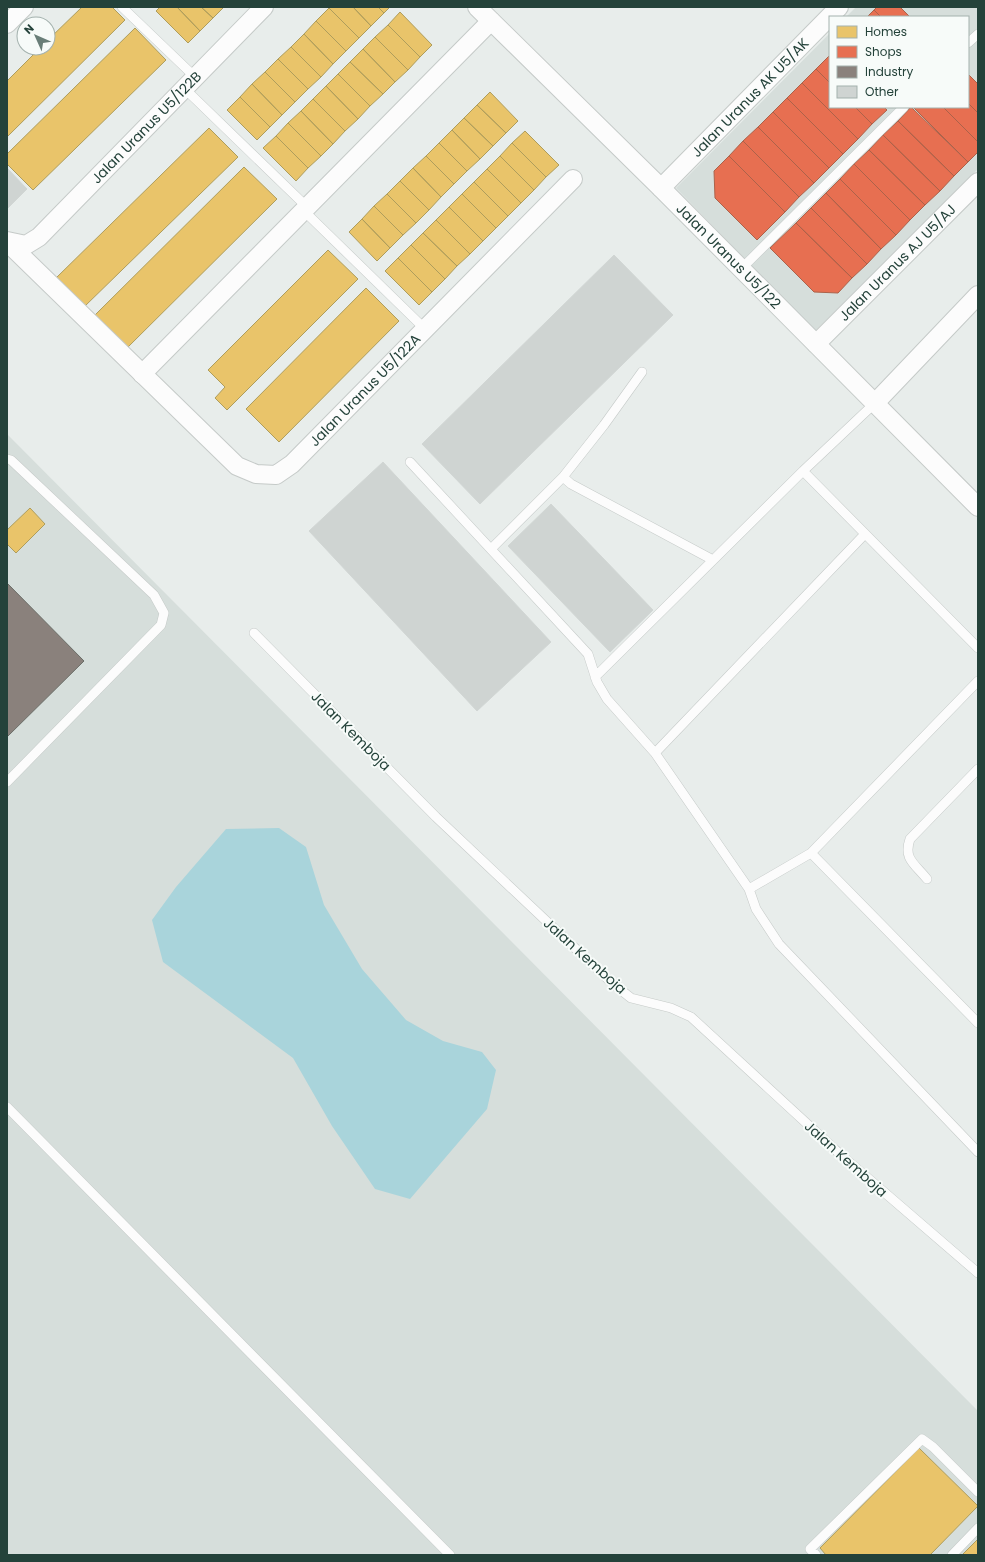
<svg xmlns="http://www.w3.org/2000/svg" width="985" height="1562" font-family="Poppins,sans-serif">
  <rect width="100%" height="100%" fill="#e8edeb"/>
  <path fill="#d6dedb" d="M856 7H978V169L815 331 676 188 830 33V107H968V17H846Z
    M7 434 978 1411V1555H7Z"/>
  <path fill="#a9d4db" d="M279 828 306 847 324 905 362 969 406 1020 443 1041 482 1052 496 1070 487 1109 410 1199 375 1189 332 1126 293 1058 163 962 152 920 176 887 226 829Z"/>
  <path fill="#e9c46a" stroke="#ae9d5c" d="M82 7H112L125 20 7 137V81L40 48H48V40Z
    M160 7H177L200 31 188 43 156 11Z
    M177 7H201L213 18 200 31Z
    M201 7H224L213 18Z
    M330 7H353L371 26 359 38 329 8Z
    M353 7H378L384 13 371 26Z
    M378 7H390L384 13Z
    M329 8 359 38 346 51 316 21Z
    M400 12 432 45 420 57 388 25Z
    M316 21 346 51 333 64 304 34Z
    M388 25 420 57 408 70 375 37Z
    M135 28 166 60 33 190 7 164V154Z
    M304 34 333 64 321 77 291 47Z
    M375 37 408 70 395 82 363 49Z
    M291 47 321 77 308 89 278 59Z
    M363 49 395 82 383 94 350 62Z
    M278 59 308 89 295 102 265 72Z
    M350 62 383 94 370 106 338 74Z
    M265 72 295 102 282 115 252 84Z
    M338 74 370 106 358 119 326 86Z
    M252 84 282 115 270 127 240 97Z
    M326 86 358 119 345 131 313 99Z
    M490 92 518 121 506 133 477 105Z
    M240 97 270 127 257 140 227 110Z
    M313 99 345 131 333 144 301 111Z
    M477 105 506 133 493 146 464 118Z
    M301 111 333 144 321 156 288 123Z
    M464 118 493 146 480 159 452 130Z
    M288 123 321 156 308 168 276 136Z
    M209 128 238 157 84 307 56 278Z
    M452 130 480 159 467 171 439 143Z
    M525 131 559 165 546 177 512 143Z
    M276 136 308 168 296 181 263 148Z
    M439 143 467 171 454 184 426 156Z
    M512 143 546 177 534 190 500 156Z
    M426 156 454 184 441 197 413 168Z
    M500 156 534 190 521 203 487 169Z
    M244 167 277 199 125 350 93 317Z
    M413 168 441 197 429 210 400 181Z
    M487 169 521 203 508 216 474 182Z
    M400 181 429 210 416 223 387 194Z
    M474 182 508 216 496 228 462 194Z
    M387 194 416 223 403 235 374 206Z
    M462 194 496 228 483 241 449 207Z
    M374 206 403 235 390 248 362 219Z
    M449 207 483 241 470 254 436 220Z
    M362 219 390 248 377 261 349 232Z
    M436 220 470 254 457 266 423 233Z
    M423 233 457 266 445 279 411 245Z
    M411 245 445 279 432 292 398 258Z
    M328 250 358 279 227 410 215 398 225 387 208 370Z
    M398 258 432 292 419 305 385 271Z
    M366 288 399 321 279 442 246 409Z
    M30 508 45 524 16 553 7 544V530Z
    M919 1448 978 1506 930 1555H826L820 1548Z
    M978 1539V1555H962Z"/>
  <path fill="#e76f51" stroke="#ac624a" d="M877 7H900L910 17H881L874 10Z
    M874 10 881 17H867Z
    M830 55V83L816 69Z
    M816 69 830 83V107H855L872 124 858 139 802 83Z
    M968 74 978 84V113L968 103Z
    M802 83 858 139 843 154 787 98Z
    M787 98 843 154 829 168 773 112Z
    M968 103 978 113V142L943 107H968Z
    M855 107H884L887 110 872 124Z
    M911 107 968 162 954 176 898 121Z
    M913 107H943L978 142V152L968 162Z
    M773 112 829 168 814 183 758 127Z
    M898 121 954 176 940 191 883 135Z
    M758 127 814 183 799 197 743 141Z
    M883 135 940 191 925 205 869 150Z
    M743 141 799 197 785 212 729 156Z
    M869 150 925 205 910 220 854 164Z
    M729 156 785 212 757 240 715 198 714 171Z
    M854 164 910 220 896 235 840 179Z
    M840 179 896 235 881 249 826 193Z
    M826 193 881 249 867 264 811 208Z
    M811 208 867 264 852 278 796 223Z
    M796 223 852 278 838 293 814 292 770 248Z"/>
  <path fill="#8a817c" stroke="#6b6e68" d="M7 583 84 661 7 737Z"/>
  <path fill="#cfd4d2" stroke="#d1d6d4" d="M7 168 27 189 8 208H7Z
    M614 255 673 315 480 504 422 444Z
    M383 462 551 642 477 711 309 531Z
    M551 504 653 610 610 652 508 546Z"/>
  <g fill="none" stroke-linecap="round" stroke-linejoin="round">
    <defs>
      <path id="lane" d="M122 7 195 77
        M968 43 978 34
        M184 88 307 207
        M303 210 425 329
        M741 269 904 107
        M7 459 11 460 154 595 164 613 161 625 7 782
        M410 462 588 654 597 682 607 699 655 753 749 889
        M803 471 978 648
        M563 477 571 484 713 560
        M491 549 563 477 604 425 642 372
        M254 633 436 817 612 983 631 998 671 1008 691 1017 841 1155 978 1273
        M595 677 803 471 875 403
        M978 681 811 853 749 889 756 909 779 944 978 1152
        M655 753 864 535
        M811 853 978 1023
        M927 879C915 864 903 859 910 839L978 769
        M7 1107 450 1555
        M816 1555 810 1549 922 1439 933 1447 978 1492
        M952 1555 978 1528"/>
      <g id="street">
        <path id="s1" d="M477 7 661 188 978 507"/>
        <path d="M7 24 24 7"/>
        <path id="s2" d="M661 188 839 7"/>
        <path id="s3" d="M7 241 26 245 39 237 264 7"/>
        <path id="s4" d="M7 242 237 466 256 474 276 475 292 464 573 179"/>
        <path id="s5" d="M816 344 978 182"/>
        <path d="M142 374 491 21"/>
        <path d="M875 403 978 295"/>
      </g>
    </defs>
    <use href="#lane" stroke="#c5cac8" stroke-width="10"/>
    <use href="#street" stroke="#c5cac8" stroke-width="20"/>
    <use href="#lane" stroke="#fcfcfc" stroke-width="9"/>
    <use href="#street" stroke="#fcfcfc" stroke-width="18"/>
  </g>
  <g text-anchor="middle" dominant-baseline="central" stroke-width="4" stroke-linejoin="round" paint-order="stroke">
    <g font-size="14" fill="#24423a" stroke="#f7fbf9">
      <text stroke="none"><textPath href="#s2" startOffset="127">Jalan Uranus AK U5/AK</textPath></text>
      <text stroke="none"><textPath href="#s3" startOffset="188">Jalan Uranus U5/122B</textPath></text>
      <text stroke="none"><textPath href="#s1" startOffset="354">Jalan Uranus U5/122</textPath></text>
      <text stroke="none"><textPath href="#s5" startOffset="115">Jalan Uranus AJ U5/AJ</textPath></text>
      <text stroke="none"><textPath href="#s4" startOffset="485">Jalan Uranus U5/122A</textPath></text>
      <text transform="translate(351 731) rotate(45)">Jalan Kemboja</text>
      <text transform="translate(585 956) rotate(42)">Jalan Kemboja</text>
      <text transform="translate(846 1159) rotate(42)">Jalan Kemboja</text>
    </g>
  </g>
  <rect width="985" height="1562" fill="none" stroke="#24423a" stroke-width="16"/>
  <rect x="829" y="16" width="140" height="92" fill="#f7fbf9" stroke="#a3b1ad"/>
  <rect x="837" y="26" width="20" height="12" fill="#e9c46a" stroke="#a3b1ad"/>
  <text x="865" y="36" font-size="12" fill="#24423a">Homes</text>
  <rect x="837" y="46" width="20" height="12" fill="#e76f51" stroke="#a3b1ad"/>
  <text x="865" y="56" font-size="12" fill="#24423a">Shops</text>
  <rect x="837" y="66" width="20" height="12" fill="#8a817c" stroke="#a3b1ad"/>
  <text x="865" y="76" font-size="12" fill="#24423a">Industry</text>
  <rect x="837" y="86" width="20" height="12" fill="#cfd4d2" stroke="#a3b1ad"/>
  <text x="865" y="96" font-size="12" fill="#24423a">Other</text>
  <g transform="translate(36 36) rotate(315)"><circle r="19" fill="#f7fbf9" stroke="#a3b1ad"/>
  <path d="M0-3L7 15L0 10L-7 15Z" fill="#697e78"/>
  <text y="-6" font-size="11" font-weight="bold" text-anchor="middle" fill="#24423a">N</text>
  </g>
</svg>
